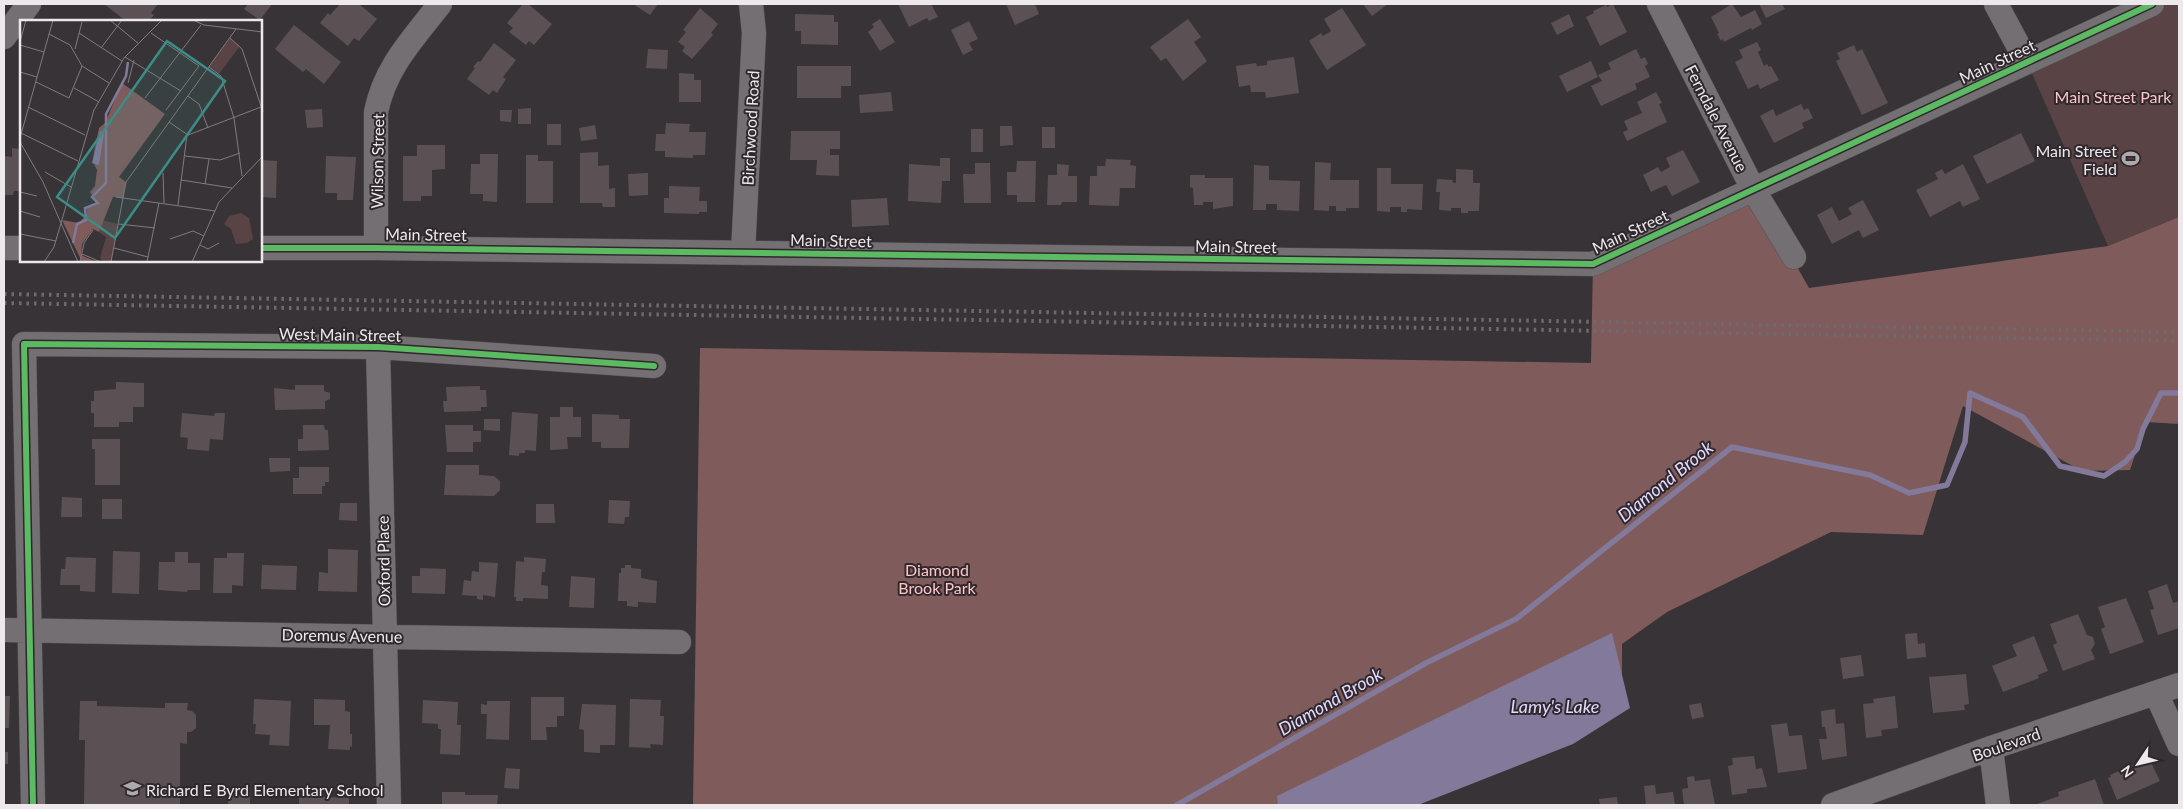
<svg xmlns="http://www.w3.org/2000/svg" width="2183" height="809" font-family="Lato,sans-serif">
  <rect width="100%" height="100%" fill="#383336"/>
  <path fill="#5a4344" d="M2152 4H2179V217L2108 246 2027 62Z"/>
  <path fill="#7f5b5c" d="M1753 189 1809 288 2108 246 2179 217V424L2146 422 2130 470 2082 471 1963 406 1923 535 1831 532 1667 612 1622 644V707L1418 805H693L700 348 1591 363 1593 264Z"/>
  <path fill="#83799a" d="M1612 633 1630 708 1573 744 1418 805H1278L1277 796Z"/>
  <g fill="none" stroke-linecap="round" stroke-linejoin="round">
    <path stroke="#83799a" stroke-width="5.5" d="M1177 805 1426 663 1516 619 1732 447 1870 475 1909 493 1947 485 1965 442 1970 393 2023 417 2060 466 2104 476 2125 462 2137 449 2143 429 2161 393H2179"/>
  </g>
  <path fill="#5b5155" d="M104 4H158L151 13 154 15 149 21 140 20 126 21Z
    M248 4H272L260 20 244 9Z
    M340 4H359L377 19 359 41 354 38 348 46 320 23 328 13 330 15Z
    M523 4H528L552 24 534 45 529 41 526 45 509 32 513 28 507 23Z
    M633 4H658L650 15Z
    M898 4H931L938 17 929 21 927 18 909 27Z
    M1006 4H1035L1039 14 1015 25Z
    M1363 4H1388L1372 16Z
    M1613 4 1627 32 1600 46 1586 17 1594 13 1593 11 1606 5 1607 7Z
    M1732 4 1741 17 1755 10 1762 24 1752 30 1751 28 1724 42 1723 39 1721 41 1717 34 1719 33 1711 17Z
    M1759 4H1782L1785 9 1766 18Z
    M700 8 718 24 711 33 713 35 692 59 682 51 685 47 678 42 686 32 683 30Z
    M1342 8 1366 45 1327 70 1309 41 1321 33 1323 36 1331 31 1324 19Z
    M795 14 834 15V22H838V45L801 44V31H795Z
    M1569 14 1574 26 1557 35 1551 23Z
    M880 19 895 42 880 51 868 32 874 27 872 24Z
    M1188 19 1201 37 1194 42 1207 61 1183 81 1166 58 1161 61 1150 47Z
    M969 21 978 39 969 43 973 50 963 55 951 30Z
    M294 25 341 62 324 84 306 69 303 72 275 49Z
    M1757 42 1761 50 1758 52 1764 66 1767 64 1769 67 1771 66 1779 80 1760 89 1758 84 1748 89 1735 62 1743 58 1739 50Z
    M494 43 516 60 503 77 506 79 497 93 493 90 489 95 467 79 475 68 473 67 478 61 480 62Z
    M1854 45 1857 52 1862 49 1888 103 1862 115 1836 61 1840 59 1837 53Z
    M648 49 668 50 667 69 646 68Z
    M1636 49 1641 59 1645 57 1648 64 1645 66 1650 77 1635 84 1637 89 1601 106 1591 86 1602 81 1598 75 1611 69 1608 63Z
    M1294 57 1299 93 1266 98 1265 92H1251L1250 85 1239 87 1236 66 1256 63 1257 66 1267 65V61Z
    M1591 61 1598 77 1567 92 1559 76Z
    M797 66H851V86H841V98H797Z
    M679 73 694 74V80H701V102H679Z
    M891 92 893 111 860 113 859 95Z
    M1656 92 1662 103 1659 104 1667 122 1627 141 1623 132 1628 130 1624 121 1642 113 1637 102Z
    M1801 104 1804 110 1808 108 1813 118 1802 123 1804 128 1774 143 1760 116 1773 109 1776 116Z
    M531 108V124H518V109Z
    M322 109 323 127 307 128 305 110Z
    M500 110H512L511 122 500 121Z
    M666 123 690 124 689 132H706L705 155H693V158L665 157V151H655L656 134H665Z
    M547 124H561V145H547Z
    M595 125 597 139 581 141 579 128Z
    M1000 126H1012L1013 145 1000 146Z
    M1042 127H1055V148H1042Z
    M971 129H983V152H971Z
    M791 131H840V149H830V155H839V176L816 175 817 160H790Z
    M2021 133 2035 161 1987 184 1973 156Z
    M417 145H445V169L432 170V196H421V201H403V156H417Z
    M12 148 21 149V191H14L13 195H4V156L12 157Z
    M1683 150 1700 182 1672 196 1666 185 1651 192 1643 175 1658 167 1661 172 1670 167 1666 158Z
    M598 152V166L609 165V189L615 188V207H603L602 203H580V153Z
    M480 154H498L497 202 483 201V194H470L471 164H480Z
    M526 155H538V161H553V203H526Z
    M326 156 356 157 353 200H337V193H325Z
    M940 158H950V181H942L941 203 908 201 909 164 940 166Z
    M1106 159 1131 160 1130 165 1136 166 1135 188H1120L1119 206 1089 205 1090 176H1097V166H1105Z
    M261 160 277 161 276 198 261 197Z
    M1017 161H1036L1035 202H1017V195H1007V172H1016Z
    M1315 162 1331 163 1330 180H1359V208H1346V211H1336V206H1329V211L1314 210Z
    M975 163H990L991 203H964L963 174H975Z
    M1057 164 1069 165 1068 176H1077V202H1062L1061 205H1047L1048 175H1057Z
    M1963 164 1980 199 1963 207 1960 201 1930 217 1916 190 1938 179 1935 173 1942 169 1945 174Z
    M1254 165 1269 166V180L1300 181 1299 211 1277 210V204H1266V210H1253Z
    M1377 168H1391V184H1423L1422 210 1407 209V212H1401V207H1390V212L1377 211Z
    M1456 169 1473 170V183H1480L1479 211H1468V213H1461V208H1451V211L1439 210 1440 192H1436L1437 179 1453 180 1452 182 1456 183Z
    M648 173V195L629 196 628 174Z
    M1190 175H1205V178H1233V206L1213 209V202H1203V205H1194L1193 188 1190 187Z
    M669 186 700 187 699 201H707V212H699V214L664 213V198H669Z
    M887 198 889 225 852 227 851 200Z
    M1863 200 1879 230 1863 238 1859 230 1832 244 1817 215 1832 207 1839 221 1852 214 1848 208Z
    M116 382 144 383V407H133V422H119V427H94V413H91V401H94V391L116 389Z
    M295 385H324V391L330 393V399L325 401V409L275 410 274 388 295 390Z
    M480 386V390H486L487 407H481V411L444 412 443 401H447L446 387Z
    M560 407H573V417H581V437H567L568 449 550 450V417H560Z
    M512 412 538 414 536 451 525 450V453H519V456L509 455Z
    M182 413 214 416 215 413H225L223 440 210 439 209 451 187 449 188 438 180 437Z
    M592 414 619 415V419H630L629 448H601V442H592Z
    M484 419H500V431L484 430Z
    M303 425H324L325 430H328L329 450 298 451V439H303Z
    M445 425H473V431H481V442H473V452H447Z
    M92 439H120V485H95V449H92Z
    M269 458H290V471L270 472Z
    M446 465H479V475L494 476 500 481V490L494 496 444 495Z
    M299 467H329V482H325V486H322V494H293V478H299Z
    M62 497 82 498V517H61Z
    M102 499H122V519H102Z
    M609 500 630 501 629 517H625L624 524 608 523Z
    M340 503H357V521L339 520Z
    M536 504H554L555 523H536Z
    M328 549 358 550 357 592 318 591 319 572 328 573Z
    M113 551 140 552 139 594 112 593Z
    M175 552H188V563H200V590H188L187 592 158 590 159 562H175Z
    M227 553H244L243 586 232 585V593H213L214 558H227Z
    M66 557 96 558 95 592 80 591V585H60L61 569H65Z
    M524 557 546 559 545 572H542L541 585 548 586V599L523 598V601H516V597H514L516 561 524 562Z
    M479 562 498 563 495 597 483 595V600L477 599V596L462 595 464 580 471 581 472 571 479 572Z
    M262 565 297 566 296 590 261 589Z
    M625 565H631V568L641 569V578L657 581 656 603 638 602V607L627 606V601H618L619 573H621V568H625Z
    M420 568 446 569 445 594 412 593V576H420Z
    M571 576 595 578 594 608 569 607Z
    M2167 584 2173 603 2179 601V628L2158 635 2150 610 2154 609 2148 591Z
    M2126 598 2144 642 2110 654 2101 629 2105 627 2098 607Z
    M2078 614 2087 635 2093 637 2095 644 2091 650 2095 659 2063 671 2053 645 2057 643 2050 624Z
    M1917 633 1918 644 1925 643 1926 657 1907 659 1905 634Z
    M2034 636 2048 671 2038 675 2039 678 2003 692 1992 666 2017 656 2012 645Z
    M1861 655 1864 676 1843 679 1840 658Z
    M1966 674 1969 704 1964 705 1965 710 1933 713 1929 677Z
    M4 696H10L9 728H4Z
    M1895 696 1898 728 1881 730 1882 736 1866 738 1863 704 1874 703 1873 699Z
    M531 697H564V716H557V727H546L547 740H531Z
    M254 699 291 701 289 746 269 745 270 735 255 734 256 724H253Z
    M314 699 345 700V711L350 712V734H352V747L350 746V750L328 749 330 725H314Z
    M630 699 661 700 660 716H664L663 745 650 744 651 748 629 747Z
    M423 700 458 702 457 725H461L460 755 440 754 441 729H438V724L422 723Z
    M80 701H97V706L165 708V703H188L187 710 192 711 196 715V728L191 732H187V744L180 743V805H84L85 740H79Z
    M487 701H510L509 740 486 739 487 714H481V704L487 705Z
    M1701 703 1704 717 1692 719 1689 705Z
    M582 704 616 705 615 745H600V753L584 752V730L579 729Z
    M1835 709 1836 724 1844 723 1847 756 1822 760 1819 739H1827L1825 727H1822L1821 711Z
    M1787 723 1789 736 1802 735 1807 769 1778 773 1771 725Z
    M4 752H8V764H4Z
    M1754 756 1756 769 1762 768 1767 787 1747 789V793L1732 795 1728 766 1733 765 1732 758Z
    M2149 758 2160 781 2117 800 2108 778 2111 777 2110 775Z
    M506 768 520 769 519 789 504 788Z
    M1694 776 1695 781 1710 779 1715 805H1684L1682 789 1688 788 1687 777Z
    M2095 779 2104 805H2034L2059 796 2058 792Z
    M1655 785 1656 794 1673 792 1675 805H1646L1644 786Z
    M229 792H250V805H228Z
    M442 792H465V795H498L497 805H442Z
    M299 796 349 798V805H299Z
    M1617 797 1618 805H1600L1599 799Z"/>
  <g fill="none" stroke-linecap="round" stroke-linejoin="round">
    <defs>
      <path id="minor" d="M1659 4 1753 189 1794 257
        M1996 4 2027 62
        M4 37 29 4
        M4 248H21
        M261 248H376L1593 264 2152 4
        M376 248V112C385 67 413 39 440 4
        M743 253 754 33 751 4
        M378 347 389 805
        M4 630 679 642
        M2156 693 2179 744
        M1991 748 1998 805
        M33 805 24 344 378 347 654 366
        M1833 805 1991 748 2179 685"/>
    </defs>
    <use href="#minor" stroke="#555153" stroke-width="25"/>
    <use href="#minor" stroke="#736f72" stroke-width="24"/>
    <path stroke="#6e6a6d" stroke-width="4" stroke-dasharray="2.5 5" stroke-linecap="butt" d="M4 294 2179 332
      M4 303 2179 341"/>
    <defs>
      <path id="cycleway" d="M261 248H376L1593 264 2152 4
        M33 805 24 344 378 347 654 366"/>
    </defs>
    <use href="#cycleway" stroke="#2f282d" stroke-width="9"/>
    <use href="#cycleway" stroke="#5cba63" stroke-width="6"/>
  </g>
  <defs>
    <symbol id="stadium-bare" viewBox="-9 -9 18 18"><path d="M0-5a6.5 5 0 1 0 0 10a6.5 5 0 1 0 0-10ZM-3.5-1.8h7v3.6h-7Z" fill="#ada9ac" stroke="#2f282d" stroke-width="2.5" paint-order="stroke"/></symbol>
    <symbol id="school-bare" viewBox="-9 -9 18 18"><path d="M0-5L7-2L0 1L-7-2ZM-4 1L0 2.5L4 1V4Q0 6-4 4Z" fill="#ada9ac" stroke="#2f282d" stroke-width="2.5" paint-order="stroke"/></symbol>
  </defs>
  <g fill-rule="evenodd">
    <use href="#stadium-bare" x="2118" y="146" width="25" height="25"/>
    <use href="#school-bare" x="120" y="776" width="25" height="25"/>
  </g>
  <g text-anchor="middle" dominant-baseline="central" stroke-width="4" stroke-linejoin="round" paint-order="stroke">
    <g font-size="16" fill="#ece8eb" stroke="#2f282d">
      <text transform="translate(1997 61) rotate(-25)">Main Street</text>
      <text transform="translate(1717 118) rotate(63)">Ferndale Avenue</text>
      <text transform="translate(750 128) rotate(-87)">Birchwood Road</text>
      <text transform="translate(377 161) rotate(-89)">Wilson Street</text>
      <text transform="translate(1630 231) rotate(-25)">Main Street</text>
      <text transform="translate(426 234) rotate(1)">Main Street</text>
      <text transform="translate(831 240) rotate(1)">Main Street</text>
      <text transform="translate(1236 246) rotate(1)">Main Street</text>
      <text transform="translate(340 334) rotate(1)">West Main Street</text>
      <text transform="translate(383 561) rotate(-91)">Oxford Place</text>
      <text transform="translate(342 635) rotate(1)">Doremus Avenue</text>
      <text transform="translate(2006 744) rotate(-19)">Boulevard</text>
    </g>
    <g font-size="16" fill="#fec4c5" stroke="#2f282d">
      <text x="2113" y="96">Main Street Park</text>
      <text x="937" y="569">Diamond<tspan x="937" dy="18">Brook Park</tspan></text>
    </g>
    <g font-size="16" fill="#ece8eb" stroke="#2f282d" text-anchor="end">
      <text x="2117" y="150">Main Street<tspan x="2117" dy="18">Field</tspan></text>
      <text x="146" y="789" text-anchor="start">Richard E Byrd Elementary School</text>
    </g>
    <g font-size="18" font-style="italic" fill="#e3d9fd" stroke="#2f282d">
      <text transform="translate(1665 481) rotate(-39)">Diamond Brook</text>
      <text transform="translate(1330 701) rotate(-30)">Diamond Brook</text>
      <text x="1555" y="706">Lamy's Lake</text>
    </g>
  </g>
  <g transform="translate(20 20)">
    <rect width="242" height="242" fill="#383336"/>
    <path d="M210 18 220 26 199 54 189 47ZM221 193 229 198 233 219 227 223 216 224 211 209 204 204 209 196ZM81 200 99 204 91 242H83L80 238 86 217 79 212Z" fill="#5a4344"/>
    <path d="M102 63 145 94 99 157 106 162 103 178 93 177 79 212 73 209 62 224 61 235 77 242H62L42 200 59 203 67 194V187L77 182 70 172 75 166 77 150 73 142 74 132 79 108 85 103Z" fill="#7f5b5c"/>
    <path d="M80 111 84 113 79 145 72 143Z" fill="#83799a"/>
    <path fill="none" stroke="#83799a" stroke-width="2.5" d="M53 223 57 204 66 200 65 188 78 183 72 177 86 163V94L106 56 108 42"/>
    <path fill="none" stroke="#807b7e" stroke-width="1" d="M90 0 119 24M173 0 184 5 243 12M59 13 102 41M131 13 179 46 146 90M29 14 50 25 62 46 89 63M210 18 222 29 243 92M0 22 6 0M0 25 24 32M81 28 102 0M55 29 62 2M105 37 161 71M189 47 201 56 214 98 222 156M0 52 17 57M16 62 49 78 62 46M108 63 114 40M54 68 79 82M168 76 179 84 188 108M125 78 181 5M8 87 65 115M149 102 168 115 241 87M1 113 58 141M0 118 33 0M0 122 23 162 58 242M165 136 200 140 220 133M25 152 51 167M143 153 144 183M161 160 212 168M185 164 189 139M0 172 17 176M96 177 195 191M158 185 167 115M0 191 20 197M99 204 135 208M0 214 36 221M150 219 173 211 184 216M180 225 188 229 199 223M94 228 128 237M62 234 81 242M24 242 34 227 74 90 104 38 142 0M60 242 64 223 73 210M91 242 106 162 216 9M127 242 139 183M172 242 199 182 243 136"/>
    <path fill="#3b8d87" fill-opacity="0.15" stroke="#3b8d87" stroke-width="2.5" d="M147 21 205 61 95 218 37 177Z"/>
    <rect width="242" height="242" fill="none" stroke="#ece8eb" stroke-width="2.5"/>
  </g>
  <rect width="2183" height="809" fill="none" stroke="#ece8eb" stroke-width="10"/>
  <g transform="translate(2138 764) rotate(235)" stroke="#2f282d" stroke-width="4" paint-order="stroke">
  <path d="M0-4L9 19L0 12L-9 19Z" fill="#ece8eb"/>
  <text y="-8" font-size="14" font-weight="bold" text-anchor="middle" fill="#ece8eb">N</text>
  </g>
</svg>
